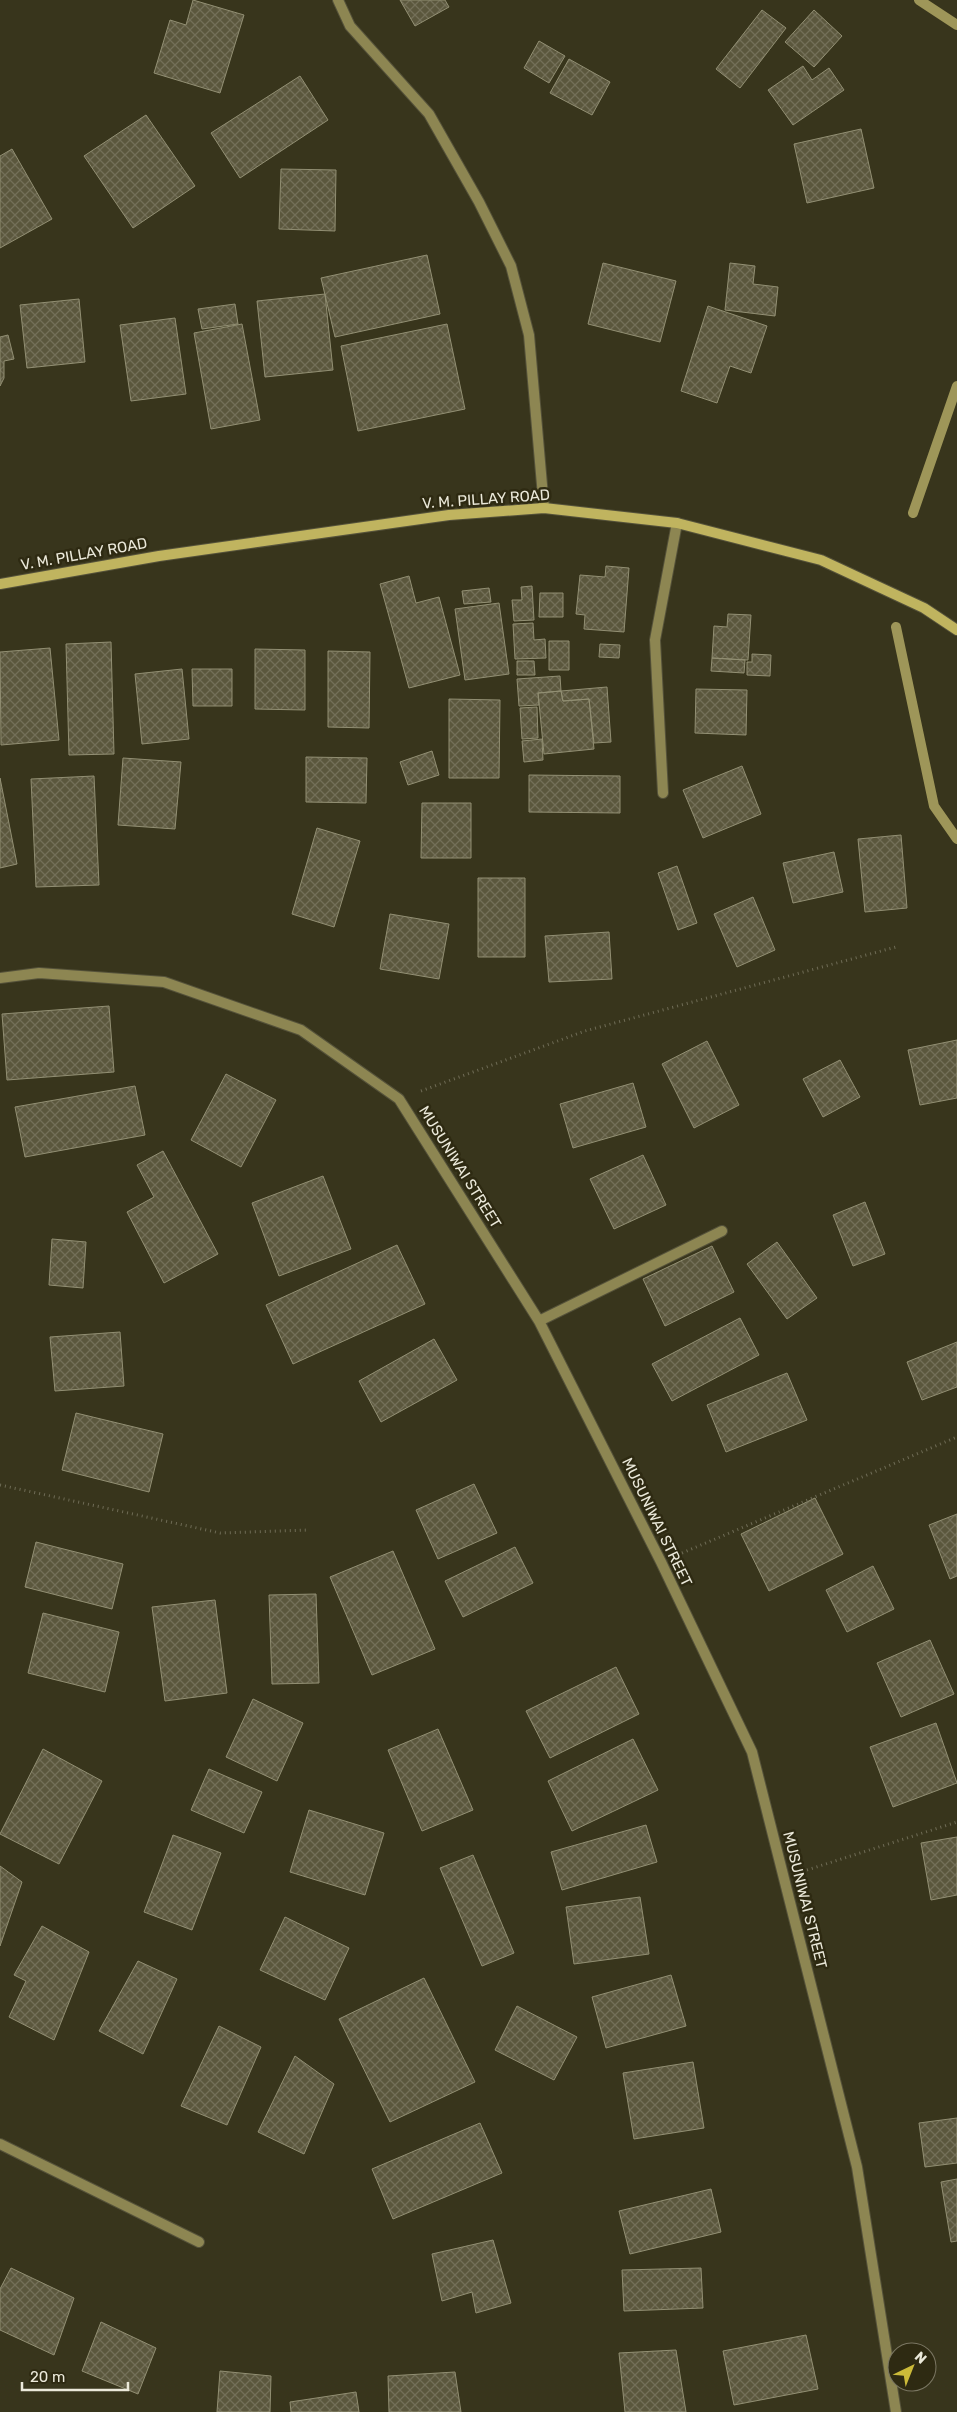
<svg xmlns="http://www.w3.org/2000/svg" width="957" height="2412" font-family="Rubik,sans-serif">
  <defs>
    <pattern id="building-cross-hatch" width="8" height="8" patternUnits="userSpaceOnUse" patternTransform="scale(1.25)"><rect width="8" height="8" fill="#5b573d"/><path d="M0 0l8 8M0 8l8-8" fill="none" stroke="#736f58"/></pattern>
  </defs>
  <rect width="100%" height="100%" fill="#38351c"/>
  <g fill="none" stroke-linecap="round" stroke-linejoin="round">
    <path stroke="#9e9659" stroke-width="10" d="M919 0 957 25
      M913 513 957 386
      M896 627 934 806 957 839"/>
  </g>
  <path fill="url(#building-cross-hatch)" stroke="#928f73" d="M193 0 244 15 220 93 154 73 170 20 186 25Z
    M400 0H445L449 7 415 26Z
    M762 10 786 28 740 88 716 69Z
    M814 10 842 36 814 67 785 42Z
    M539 41 565 56 549 83 524 68Z
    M569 59 610 82 592 115 550 93Z
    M803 66 812 80 829 68 844 90 793 125 768 90Z
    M300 76 328 120 240 178 211 133Z
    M146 115 195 186 133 228 84 156Z
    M861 129 874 188 807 203 794 144Z
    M12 149 52 219 0 248V156Z
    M281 169 336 170 335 231 279 229Z
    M427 255 440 314 335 337 321 278Z
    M603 263 676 281 660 342 588 324Z
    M730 263 755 266 753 284 778 287 775 316 725 310Z
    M325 294 333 370 265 377 257 301Z
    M79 299 85 362 27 368 20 305Z
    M235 304 238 324 202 329 198 309Z
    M708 306 767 326 751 373 730 366 717 403 681 391Z
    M175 318 186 394 131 401 120 325Z
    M242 324 260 420 211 429 194 333Z
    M447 324 465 409 358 431 341 346Z
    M8 335 14 359 4 361V378L0 386V337Z
    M606 566 629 568 624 632 584 629 585 615 576 614 580 575 605 577Z
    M409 576 416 603 439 597 460 675 409 688 380 584Z
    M532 586 534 620 514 621 512 600H522L521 587Z
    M489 588 491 602 464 604 462 591Z
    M540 593H563V617H539Z
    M499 603 509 674 465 680 455 609Z
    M728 614 751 615 748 660 712 658 714 626 727 627Z
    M533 623 534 640 545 639 546 658 515 659 513 624Z
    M549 641H569V670H549Z
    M111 642 114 754 69 755 66 644Z
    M600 644 620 645 619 658 599 657Z
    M50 648 59 740 1 745 0 652Z
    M255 649 305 650V710L255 709Z
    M328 651 370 652 369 728 328 727Z
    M752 654 771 655 770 676 747 675V662H752Z
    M712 658 745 660 744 673 711 671Z
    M517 661H534L535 675H517Z
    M182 669 189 739 142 744 135 674Z
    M192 669H232V706H193Z
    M560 676 561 691 538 693 539 705 519 706 517 679Z
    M607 687 611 742 594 743 589 699 563 701 561 691Z
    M696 689 747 690 746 735 695 733Z
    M561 691 563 701 589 699 594 749 544 754 538 693Z
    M449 699 500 700 499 778H449Z
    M537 707 538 738 522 739 520 708Z
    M542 739 543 760 524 762 522 741Z
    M432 751 439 775 408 785 400 762Z
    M306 757 367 758 366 803 306 802Z
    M123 758 181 762 175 829 118 825Z
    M742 766 761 814 703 838 683 790Z
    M529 775 620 776V813L529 812Z
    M94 776 99 885 36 887 31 779Z
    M0 778 17 864 0 868Z
    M422 803H471V858H421Z
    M317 828 360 841 334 927 292 914Z
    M901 835 907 908 865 912 858 839Z
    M834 852 843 892 793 903 783 863Z
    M677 866 697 923 678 930 658 873Z
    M478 878H525V957H478Z
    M753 897 775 950 737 967 714 914Z
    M390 914 449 924 439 979 380 969Z
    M609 932 612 979 549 982 545 936Z
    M109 1006 114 1072 7 1080 2 1014Z
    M957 1040V1098L920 1105 908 1050Z
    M707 1041 739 1105 694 1128 662 1064Z
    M840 1060 860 1097 823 1117 803 1079Z
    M226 1074 276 1100 241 1167 191 1140Z
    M633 1083 646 1127 573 1148 560 1104Z
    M135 1086 145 1135 25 1157 15 1107Z
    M163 1151 218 1254 164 1283 127 1212 154 1197 137 1165Z
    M643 1155 666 1205 614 1229 590 1179Z
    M323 1176 351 1249 279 1276 252 1203Z
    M865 1202 885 1254 853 1266 833 1215Z
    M52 1239 86 1242 83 1288 49 1285Z
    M777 1242 817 1298 787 1319 747 1264Z
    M397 1245 425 1304 293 1364 266 1305Z
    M712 1246 734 1292 665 1326 643 1279Z
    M740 1318 759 1355 672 1401 652 1364Z
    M120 1332 124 1386 55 1391 50 1337Z
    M434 1339 457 1380 381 1422 359 1381Z
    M957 1342V1387L922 1400 907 1362Z
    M787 1373 807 1420 726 1452 707 1405Z
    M76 1413 163 1434 149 1492 62 1470Z
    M474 1484 497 1533 438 1559 416 1510Z
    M815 1498 843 1554 769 1591 741 1534Z
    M957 1514V1576L950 1579 929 1525Z
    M36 1542 123 1564 112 1609 25 1587Z
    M515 1547 533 1583 463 1617 445 1581Z
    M393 1551 435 1649 372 1675 330 1577Z
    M873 1566 894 1609 847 1632 826 1590Z
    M316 1594 319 1683 272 1684 269 1595Z
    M215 1600 227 1693 165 1701 152 1607Z
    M43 1613 119 1632 105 1692 28 1673Z
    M930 1640 954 1694 901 1717 877 1663Z
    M616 1667 639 1714 550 1758 526 1711Z
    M253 1699 303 1723 277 1781 226 1757Z
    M936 1723 957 1783 893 1807 870 1747Z
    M438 1729 473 1810 422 1831 388 1750Z
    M633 1739 658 1790 572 1831 548 1781Z
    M43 1749 102 1781 59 1864 0 1834Z
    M209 1769 262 1792 244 1833 191 1810Z
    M309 1810 384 1833 365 1895 290 1872Z
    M646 1825 657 1862 562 1890 551 1852Z
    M173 1835 221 1853 192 1930 144 1912Z
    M957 1837V1895L931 1900 921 1843Z
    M473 1855 514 1953 482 1966 440 1868Z
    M0 1866 22 1882 0 1946Z
    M640 1897 649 1954 574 1964 566 1907Z
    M285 1917 349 1948 325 2000 260 1970Z
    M42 1926 89 1952 54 2040 9 2017 26 1981 14 1975Z
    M138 1961 177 1979 143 2054 99 2031Z
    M671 1975 686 2026 606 2048 592 1997Z
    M424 1978 475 2082 390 2122 339 2019Z
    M517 2006 577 2037 554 2080 495 2050Z
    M219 2026 261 2047 227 2125 181 2106Z
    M295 2056 334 2084 304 2154 258 2132Z
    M693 2062 704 2128 634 2139 623 2073Z
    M957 2118V2163L925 2167 919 2123Z
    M480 2123 502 2173 393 2219 372 2169Z
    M957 2179V2241L951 2242 941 2182Z
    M711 2189 721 2232 630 2254 619 2211Z
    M493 2240 511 2303 476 2313 472 2292 442 2301 432 2254Z
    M11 2268 74 2298 54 2355 0 2330V2289Z
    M701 2268 703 2308 624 2311 622 2270Z
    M101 2322 156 2348 138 2394 82 2371Z
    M806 2335 818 2389 734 2405 723 2351Z
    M676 2350 686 2412H625L619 2353Z
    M220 2371 271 2376 270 2412H217Z
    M455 2372 461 2412H389L388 2376Z
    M356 2392 359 2412H291L290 2402Z"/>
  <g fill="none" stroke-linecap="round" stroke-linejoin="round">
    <defs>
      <path id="minor" d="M338 0 350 26 429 114 479 202 511 266 529 335 544 508
        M663 793 655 640 677 523
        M0 978 39 973 164 982 301 1030 399 1099 539 1321 661 1562 752 1752 857 2167 896 2412
        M539 1321 722 1231
        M0 2144 199 2242"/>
      <path id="secondary" d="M0 584 159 556 449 515 544 508 677 523 821 560 924 608 957 630"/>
    </defs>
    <use href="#minor" stroke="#55523a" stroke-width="12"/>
    <use href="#secondary" stroke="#55523a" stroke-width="12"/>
    <path stroke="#6f6c56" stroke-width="3" stroke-dasharray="1 4" stroke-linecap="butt" d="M421 1091 585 1031 896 947
      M0 1485 220 1533 309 1530
      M682 1553 957 1437
      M807 1870 957 1822"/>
    <use href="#minor" stroke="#8d8652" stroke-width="10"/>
    <use href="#secondary" stroke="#c0b45f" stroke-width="10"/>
  </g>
  <g text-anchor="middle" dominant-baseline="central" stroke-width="5" stroke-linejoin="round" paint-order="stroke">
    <g font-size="15" fill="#ebe9da" stroke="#2e2a12">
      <text transform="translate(486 499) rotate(-4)">V. M. PILLAY ROAD</text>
      <text transform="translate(84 554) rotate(-10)">V. M. PILLAY ROAD</text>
      <text transform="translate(460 1167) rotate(58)">MUSUNIWAI STREET</text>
      <text transform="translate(657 1522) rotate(64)">MUSUNIWAI STREET</text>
      <text transform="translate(805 1900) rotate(76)">MUSUNIWAI STREET</text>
    </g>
  </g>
  <g transform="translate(912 2367) rotate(43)"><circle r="24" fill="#2e2a12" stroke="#7a7662"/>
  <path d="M0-4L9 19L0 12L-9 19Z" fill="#cbba39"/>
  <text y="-8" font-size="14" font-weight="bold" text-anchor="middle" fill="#ebe9da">N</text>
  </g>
  <path d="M22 2382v8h106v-8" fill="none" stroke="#ebe9da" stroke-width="2.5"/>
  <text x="30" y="2382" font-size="15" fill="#ebe9da" stroke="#2e2a12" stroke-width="4" paint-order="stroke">20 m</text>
</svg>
